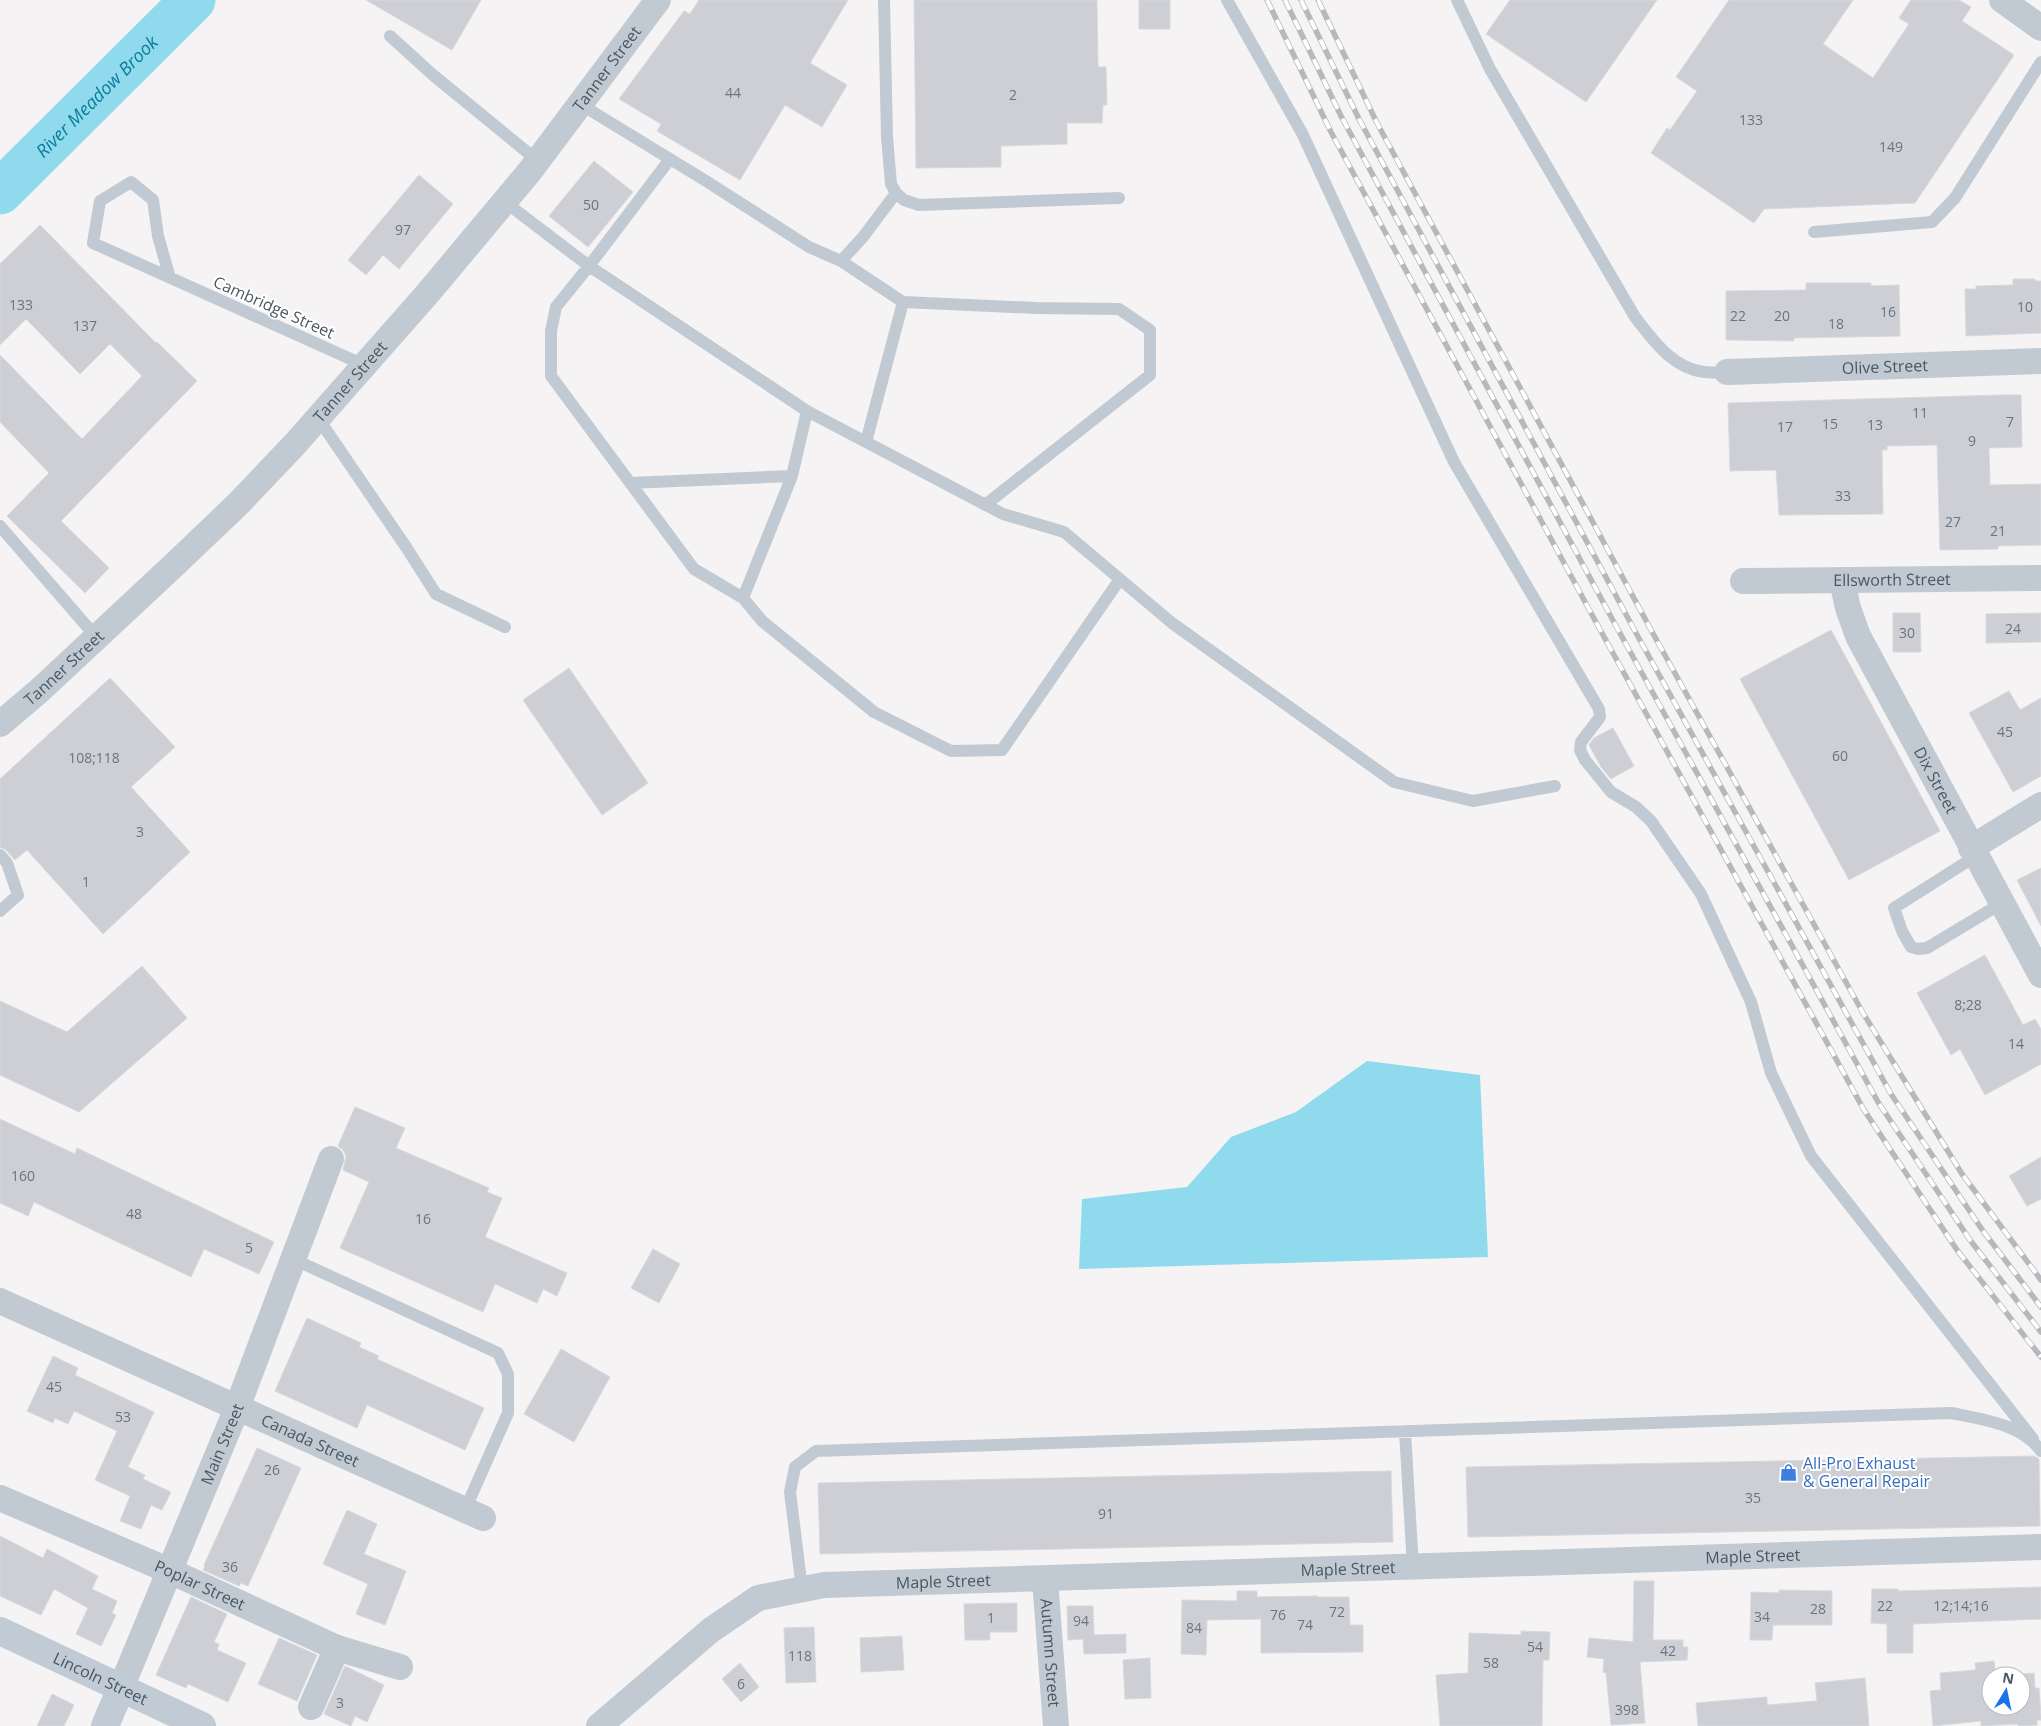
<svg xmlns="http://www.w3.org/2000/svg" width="2041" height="1726" font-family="'Open Sans',sans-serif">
  <rect width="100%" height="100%" fill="#f5f3f3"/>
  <path fill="#90daee" d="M1367 1061 1480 1075 1488 1257 1079 1269 1082 1199 1187 1187 1231 1137 1296 1112Z"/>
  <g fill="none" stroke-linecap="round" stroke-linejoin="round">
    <path stroke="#90daee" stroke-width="45" id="s1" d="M0 192 193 0"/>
  </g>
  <path fill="#cdcfd5" stroke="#d7d9de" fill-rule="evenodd" d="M366 0H481L452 50Z
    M699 0H848L810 63 847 85 822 127 785 105 740 180 657 131 661 124 619 99 684 11 690 14Z
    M914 0H1097L1098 67H1106L1107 105H1103L1102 123H1067V144L1001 146V167L916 168Z
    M1139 0H1170V29H1139Z
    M1510 0H1657L1586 102 1486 34Z
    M1729 0H1853L1823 44 1873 78 1909 24 1899 18 1911 0H1959L1971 7 1962 21 2014 55 1915 203 1764 209 1754 223 1651 153 1667 128 1670 130 1697 91 1676 77Z
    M594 161 633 192 588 247 549 216Z
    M419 175 453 204 399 269 383 255 366 275 348 260Z
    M40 225 156 343 157 342 197 381 61 521 109 568 85 593 7 516 49 473 0 422V355L82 439 142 376 110 344 80 374 26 319 0 345V264Z
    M2013 279H2035V281H2041V333L1966 336 1965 289H1976V286L2013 285Z
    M1806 283H1871V286L1899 285 1900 336 1794 338V341L1726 340V291L1806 290Z
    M1999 395H2021L2022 447 1989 448 1990 485 2041 484V545L1998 546V549L1940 550 1937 445 1887 446V450H1882L1883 514 1779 515 1776 470 1730 471 1728 403Z
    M1893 613H1920L1921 652H1893Z
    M2041 613V642L1986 643V614Z
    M1831 630 1940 831 1849 880 1740 679Z
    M569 668 648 783 602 815 523 700Z
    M110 678 175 747 131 787 190 852 103 934 27 850 15 860 6 850 0 847V779Z
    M2009 691 2020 710 2041 698V776L2013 792 1969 713Z
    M1613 728 1634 766 1611 779 1601 767 1589 745 1594 738Z
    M2041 868V926L2017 880Z
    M1985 955 2023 1025 2035 1019 2041 1029V1064L1985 1095 1960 1049 1951 1055 1917 993Z
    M142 966 187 1018 79 1112 0 1075V1001L67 1032Z
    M355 1107 405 1128 396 1148 489 1188 487 1192 502 1198 485 1237 567 1273 557 1296 543 1289 537 1303 495 1284 483 1312 340 1248 369 1182 343 1170 346 1156 343 1150 338 1146Z
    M0 1119 75 1154 77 1148 274 1242 259 1274 204 1249 191 1277 34 1202 28 1216 0 1203Z
    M2041 1157V1199L2027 1206 2009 1176Z
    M653 1249 680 1264 659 1303 631 1288Z
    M307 1318 361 1343 359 1347 379 1356 377 1359 484 1408 465 1450 367 1405 357 1428 275 1391Z
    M561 1349 610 1377 574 1442 524 1414Z
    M53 1356 78 1368 75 1375 154 1412 128 1467 145 1475 143 1479 171 1492 162 1510 151 1505 141 1529 120 1521 130 1496 95 1480 117 1431 74 1411 68 1424 55 1418 53 1423 27 1411Z
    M257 1448 301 1468 248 1586 241 1583 239 1586 203 1570 205 1566 204 1565Z
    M2034 1456 2039 1459 2040 1526 1468 1537 1466 1467Z
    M1391 1471 1393 1542 820 1554 818 1483Z
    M347 1510 377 1524 364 1554 406 1571 385 1625 356 1614 368 1584 323 1564Z
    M0 1536 43 1558 47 1549 98 1576 92 1589 117 1601 112 1613 116 1615 101 1646 76 1634 88 1608 54 1589 41 1615 0 1596Z
    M1634 1581H1654L1653 1640H1683V1647H1688L1687 1660 1640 1662 1645 1723 1611 1725 1606 1673 1603 1672 1604 1659 1587 1657 1589 1638 1633 1642Z
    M2041 1587V1619L1913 1624V1653H1887V1624L1871 1623 1872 1589H1898V1591Z
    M1779 1590 1832 1591V1625H1773L1772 1640H1750L1751 1592 1779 1593Z
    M1237 1591H1257V1597L1317 1596V1597H1349L1350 1625H1363V1652L1261 1653V1619L1207 1620 1206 1655 1181 1654 1182 1600 1237 1601Z
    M191 1597 227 1614 214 1642 219 1644 217 1650 246 1663 228 1702 188 1684 186 1688 156 1675Z
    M1017 1603V1632H990V1640H965L964 1604Z
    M1067 1606H1093L1094 1635 1126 1634V1653L1084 1654 1083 1639 1068 1640Z
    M814 1627 816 1682 786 1683 784 1628Z
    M1521 1631 1550 1632 1549 1660H1543L1542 1726H1440L1436 1675 1468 1673 1469 1633 1521 1635Z
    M902 1636 904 1670 861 1672 860 1638Z
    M279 1638 317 1655 297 1701 258 1684Z
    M1150 1658 1151 1698 1125 1699 1123 1660Z
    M1994 1661 1996 1676 2034 1673 2035 1688H2039L2041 1716V1720H2037V1725L2018 1726V1724L1981 1726V1721L1933 1726 1930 1691 1941 1690 1940 1673 1976 1670 1975 1663ZM1991 1676H2021V1706H1991Z
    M740 1663 759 1687 741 1702 722 1679Z
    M345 1666 384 1685 367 1722 355 1716 351 1726 324 1714Z
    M1865 1678 1869 1726H1698L1696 1703 1767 1697V1705L1817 1701 1815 1683Z
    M52 1694 74 1705 64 1726H37Z"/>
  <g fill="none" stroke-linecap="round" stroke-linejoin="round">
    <path stroke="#c1cad2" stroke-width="12" d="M884 0 887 137 891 184 896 193 904 200 919 205 1119 198
      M1227 0 1302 133 1454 462 1599 709 1600 717 1581 742 1580 750 1585 760 1611 792 1636 807 1651 821 1701 894 1751 1002 1771 1073 1811 1156 2033 1439
      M1457 0 1490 69 1635 317C1653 340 1672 368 1704 372 1711 373 1720 372 1727 372
      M390 36 433 75 538 161
      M580 104 706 181 809 247 841 261 863 237 896 193
      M505 202 589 266 670 159
      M1814 232 1932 222 1955 198 2041 62
      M841 261 903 302 1037 308 1119 309 1150 330V375L985 505
      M170 278 158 236 153 200 131 182 100 201 93 243 364 365
      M807 411 792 476 743 598 694 569 551 376V331L556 307 589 266 807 411 1003 514 1064 532 1172 623 1394 782 1473 801 1555 786
      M318 418 406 547 436 594 505 627
      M866 442 903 302
      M630 483 792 476
      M0 526 97 638
      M743 598 762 621 874 712 951 751 1002 750 1120 579
      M0 855 7 863 18 895 0 911
      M1976 856 1894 908 1902 931 1911 947 1918 949 1927 948 2002 903
      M293 1259 498 1353 508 1374V1413L465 1510
      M1405 1431 1413 1568
      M802 1589 790 1492 795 1467 816 1451 1951 1413C1981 1419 2022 1424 2041 1451"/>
    <g stroke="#c1cad2" stroke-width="26">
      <path d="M2002 0 2041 28"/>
      <path id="s2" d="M1727 372 2041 361"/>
      <path id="s3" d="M1743 581 2041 578"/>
      <path id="s4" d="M1842 581 1848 608 1858 636 2041 975"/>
      <path id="s5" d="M0 724 39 691 173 566 239 503 295 444 428 293 530 171 658 0"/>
      <path d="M1971 848 2041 805"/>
      <path id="s6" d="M0 1301 483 1518"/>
      <path id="s7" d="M0 1498 170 1571 337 1648 400 1667"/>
      <path id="s8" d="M1045 1579 1056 1726"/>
      <path id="s9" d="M121 1688 237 1408 331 1159"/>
      <path d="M311 1707 337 1648"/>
      <path id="s10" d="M599 1726 711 1630 758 1598 824 1585 2041 1547"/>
    </g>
    <g stroke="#c1cbd6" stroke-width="28">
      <path id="s11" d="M0 1631 202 1726"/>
      <path d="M105 1726 121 1688"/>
    </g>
    <defs>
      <path id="rail" d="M1267 0 1331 132 1597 624 1864 1110 1957 1250 2041 1357
        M1285 0 1341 116 1616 626 1878 1102 1970 1240 2041 1332
        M1301 0 1359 119 1636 633 1891 1094 1983 1231 2041 1307
        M1318 0 1377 123 1656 639 1863 1013 1962 1174 2041 1280"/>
    </defs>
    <use href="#rail" stroke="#b5b8bd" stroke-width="5.5"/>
    <use href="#rail" stroke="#fff" stroke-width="4" stroke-dasharray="11" stroke-linecap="butt"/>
  </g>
  <defs>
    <symbol id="shop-bare" viewBox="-9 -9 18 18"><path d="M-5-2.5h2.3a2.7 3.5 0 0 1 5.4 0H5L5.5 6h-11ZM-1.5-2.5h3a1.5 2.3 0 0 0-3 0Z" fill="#3f7fe0" stroke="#fff" stroke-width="2.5" paint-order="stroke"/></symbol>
  </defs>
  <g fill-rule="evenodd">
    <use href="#shop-bare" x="1776" y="1460" width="25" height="25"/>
  </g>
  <g text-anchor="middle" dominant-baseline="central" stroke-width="4" stroke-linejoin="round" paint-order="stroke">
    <g font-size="14" fill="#6b747e">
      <text x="733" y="92">44</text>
      <text x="1013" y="94">2</text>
      <text x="1751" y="119">133</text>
      <text x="1891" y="146">149</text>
      <text x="591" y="204">50</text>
      <text x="403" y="229">97</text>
      <text x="21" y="304">133</text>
      <text x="2025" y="306">10</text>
      <text x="1888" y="311">16</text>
      <text x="1738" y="315">22</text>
      <text x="1782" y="315">20</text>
      <text x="1836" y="323">18</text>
      <text x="85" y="325">137</text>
      <text x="1920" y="412">11</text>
      <text x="2010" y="421">7</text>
      <text x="1830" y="423">15</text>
      <text x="1875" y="424">13</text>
      <text x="1785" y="426">17</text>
      <text x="1972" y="440">9</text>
      <text x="1843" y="495">33</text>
      <text x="1953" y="521">27</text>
      <text x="1998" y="530">21</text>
      <text x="2013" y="628">24</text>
      <text x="1907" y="632">30</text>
      <text x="2005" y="731">45</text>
      <text x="1840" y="755">60</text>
      <text x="94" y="757">108;118</text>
      <text x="140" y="831">3</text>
      <text x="86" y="881">1</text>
      <text x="1968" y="1004">8;28</text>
      <text x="2016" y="1043">14</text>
      <text x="23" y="1175">160</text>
      <text x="134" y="1213">48</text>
      <text x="423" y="1218">16</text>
      <text x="249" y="1247">5</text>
      <text x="54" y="1386">45</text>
      <text x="123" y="1416">53</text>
      <text x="272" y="1469">26</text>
      <text x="1753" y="1497">35</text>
      <text x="1106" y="1513">91</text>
      <text x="230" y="1566">36</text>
      <text x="1885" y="1605">22</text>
      <text x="1961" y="1605">12;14;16</text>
      <text x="1818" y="1608">28</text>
      <text x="1337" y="1611">72</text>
      <text x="1278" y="1614">76</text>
      <text x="1762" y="1616">34</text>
      <text x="991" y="1617">1</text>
      <text x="1081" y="1620">94</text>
      <text x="1305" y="1624">74</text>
      <text x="1194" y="1627">84</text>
      <text x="1535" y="1646">54</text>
      <text x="1668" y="1650">42</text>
      <text x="800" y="1655">118</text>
      <text x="1491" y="1662">58</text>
      <text x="741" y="1683">6</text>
      <text x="340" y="1702">3</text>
      <text x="1627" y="1709">398</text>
    </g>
    <g font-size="16" fill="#4a5661" stroke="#fff">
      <text stroke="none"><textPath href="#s5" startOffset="895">Tanner Street</textPath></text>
      <text transform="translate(274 307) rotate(24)">Cambridge Street</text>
      <text stroke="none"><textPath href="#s2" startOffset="158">Olive Street</textPath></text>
      <text stroke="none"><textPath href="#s5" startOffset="490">Tanner Street</textPath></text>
      <text stroke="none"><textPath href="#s3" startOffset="149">Ellsworth Street</textPath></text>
      <text stroke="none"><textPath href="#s5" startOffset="85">Tanner Street</textPath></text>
      <text stroke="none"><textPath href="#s4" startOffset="221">Dix Street</textPath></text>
      <text stroke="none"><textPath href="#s6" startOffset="340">Canada Street</textPath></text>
      <text stroke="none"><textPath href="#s9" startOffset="264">Main Street</textPath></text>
      <text stroke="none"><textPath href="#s10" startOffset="1201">Maple Street</textPath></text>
      <text stroke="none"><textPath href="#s10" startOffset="796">Maple Street</textPath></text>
      <text stroke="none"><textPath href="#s10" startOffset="391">Maple Street</textPath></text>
      <text stroke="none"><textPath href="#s7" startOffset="218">Poplar Street</textPath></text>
      <text stroke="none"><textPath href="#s8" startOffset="74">Autumn Street</textPath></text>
      <text stroke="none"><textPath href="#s11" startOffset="111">Lincoln Street</textPath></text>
    </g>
    <g font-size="16" fill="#366cbe" stroke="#fff" text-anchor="start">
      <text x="1803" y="1463">All-Pro Exhaust<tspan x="1803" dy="18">&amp; General Repair</tspan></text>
    </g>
    <g font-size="18" font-style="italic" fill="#0c7c9b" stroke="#fff">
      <text stroke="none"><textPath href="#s1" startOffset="136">River Meadow Brook</textPath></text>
    </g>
  </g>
  <g transform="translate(2006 1691) rotate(10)"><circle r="24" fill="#ffffff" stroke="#b7bbc0"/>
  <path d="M0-4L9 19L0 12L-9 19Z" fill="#1a73e8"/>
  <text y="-8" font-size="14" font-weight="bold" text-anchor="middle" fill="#4a5661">N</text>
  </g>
</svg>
